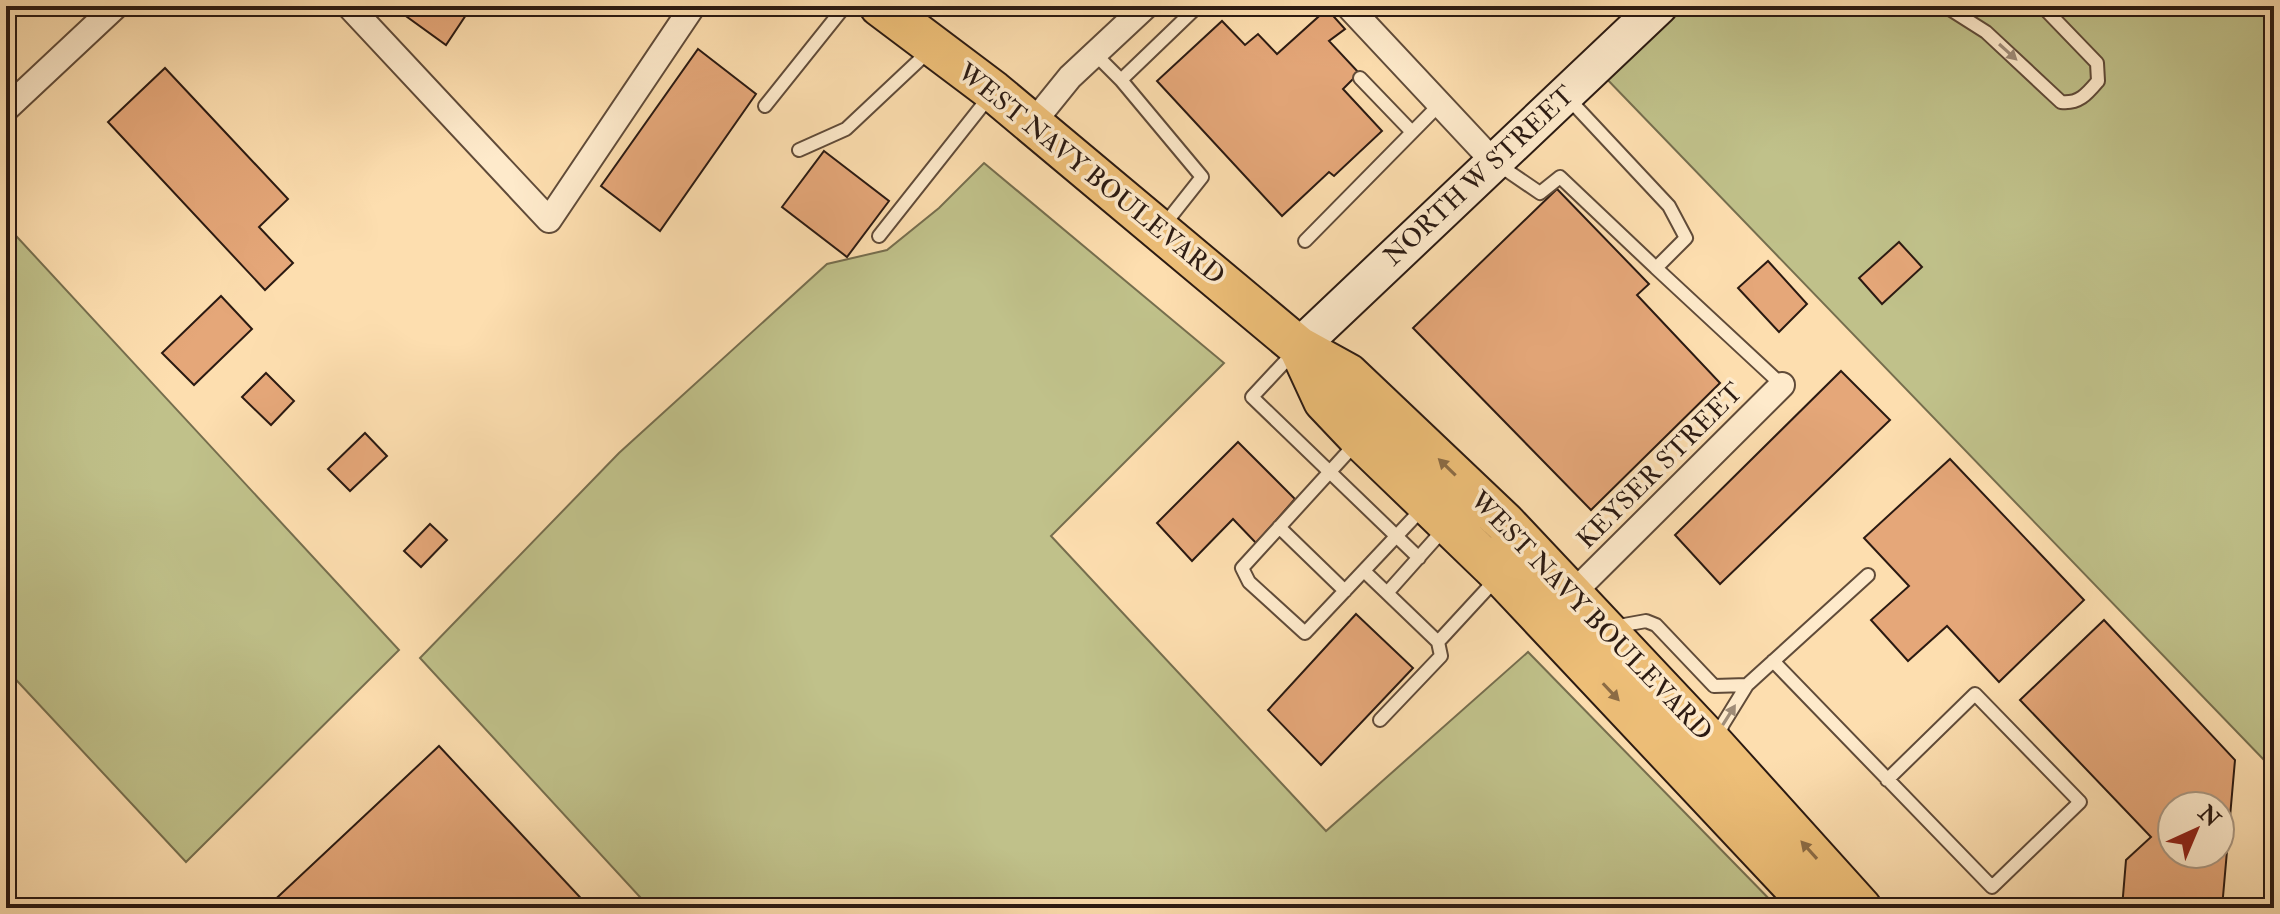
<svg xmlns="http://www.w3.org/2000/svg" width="2280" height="914" font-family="'IM FELL Double Pica',serif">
  <rect width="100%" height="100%" fill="#fddeaf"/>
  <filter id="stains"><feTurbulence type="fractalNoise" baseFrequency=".0025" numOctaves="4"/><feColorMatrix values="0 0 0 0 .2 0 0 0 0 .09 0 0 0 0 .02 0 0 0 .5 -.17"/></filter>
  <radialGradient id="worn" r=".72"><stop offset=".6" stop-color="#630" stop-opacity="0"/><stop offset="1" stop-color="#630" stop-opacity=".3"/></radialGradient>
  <path fill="#c0c18a" stroke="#766e4e" stroke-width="2" d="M1675 6H2274V680L2265 761 1602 74Z
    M984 163 1224 363 1051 536 1326 831 1528 652 1778 908H650L420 658 619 453 827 264 887 250 939 208Z
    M6 225 399 650 186 862 6 669Z"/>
  <path fill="#e5a779" stroke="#2b1a12" stroke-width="2" fill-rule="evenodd" d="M392 6H472L446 45Z
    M1327 9 1345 29 1329 41 1359 73 1343 89 1382 131 1334 176 1329 172 1282 216 1157 81 1222 21 1245 45 1258 34 1277 54Z
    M698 49 756 94 660 231 601 186Z
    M165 68 288 199 259 227 293 263 265 290 108 122Z
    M824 151 889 201 847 257 782 207Z
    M1557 189 1649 284 1637 295 1720 383 1591 510 1413 328Z
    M1899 242 1922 267 1882 304 1859 278Z
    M1768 261 1807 304 1779 332 1738 288Z
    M221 296 252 329 194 385 162 353Z
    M1841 371 1890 420 1720 584 1675 535Z
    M266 373 294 401 271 425 242 397Z
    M365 433 387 456 350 491 328 469Z
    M1238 442 1295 499 1256 543 1233 519 1192 561 1157 523Z
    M1950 459 2084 600 1999 682 1947 626 1908 661 1871 620 1909 586 1864 538Z
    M430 524 447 540 421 567 404 551Z
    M1356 614 1413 668 1321 765 1268 710Z
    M2104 620 2235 760 2222 908H2122L2126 860 2151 837 2020 700ZM2172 806H2220V854H2172Z
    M439 746 590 908H266Z"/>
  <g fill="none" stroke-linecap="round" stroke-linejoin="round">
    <defs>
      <path id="service" d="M1945 6 1986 32 2061 102C2079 104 2087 94 2098 81L2097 63 2042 6
        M1095 54 1121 80 1202 177 1164 225
        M1360 78 1412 132
        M1121 80 1198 6
        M765 106 845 6
        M799 150 846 129 929 51
        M1496 163 1540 193 1560 177 1656 268 1686 238 1669 206 1567 97
        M879 236 989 97
        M1305 241 1440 104
        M1656 268 1782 385
        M1294 352 1252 397 1419 558
        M1357 442 1242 568 1249 582 1305 633 1422 509
        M1279 527 1345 591
        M1444 529 1387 593 1438 642 1498 577
        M1364 571 1387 593
        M1613 627 1646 621 1656 625 1714 686 1747 685 1868 575
        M1773 661 1992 887 2080 802 1975 694 1887 780
        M1380 720 1441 656 1438 642
        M1717 739 1723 724 1747 685"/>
      <path id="minor" d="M349 6 549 220 693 6
        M1348 6 1493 161
        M6 109 116 6
        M1032 124 1070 77 1146 6
        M1563 603 1782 385"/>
      <path id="secondary" d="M1299 347 1659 6"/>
      <path id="primary" d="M880 6 993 91 1299 347 1348 374 1505 523 1715 746 1861 908
        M1299 347 1324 401 1360 439 1500 574 1814 908"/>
    </defs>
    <use href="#service" stroke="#604b39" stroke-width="16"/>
    <use href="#minor" stroke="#604b39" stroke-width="28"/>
    <use href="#secondary" stroke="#2b1a12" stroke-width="40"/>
    <use href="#primary" stroke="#2b1a12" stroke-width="44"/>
    <use href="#service" stroke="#feeacb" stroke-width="12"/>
    <use href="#minor" stroke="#feeacb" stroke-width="24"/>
    <use href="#secondary" stroke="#feeacb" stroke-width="36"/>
    <use href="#primary" stroke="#eebf78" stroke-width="40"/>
  </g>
  <defs><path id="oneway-solid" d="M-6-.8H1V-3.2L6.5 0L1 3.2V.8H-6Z" transform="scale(2)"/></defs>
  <g fill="#9f8c78">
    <use href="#oneway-solid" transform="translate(2008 52) rotate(42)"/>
    <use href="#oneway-solid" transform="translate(1729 715) rotate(-58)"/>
  </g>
  <g fill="#8c6c45">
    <use href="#oneway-solid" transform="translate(1447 467) rotate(-136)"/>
    <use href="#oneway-solid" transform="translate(1611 692) rotate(47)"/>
    <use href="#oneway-solid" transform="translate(1809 850) rotate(-132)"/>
  </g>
  <g text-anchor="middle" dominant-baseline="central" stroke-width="7" stroke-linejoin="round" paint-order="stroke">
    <g font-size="26" fill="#2b1a12" stroke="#feeacb">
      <text transform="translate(1091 174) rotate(39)">WEST NAVY BOULEVARD</text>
      <text transform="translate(1479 176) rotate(-43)">NORTH W STREET</text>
      <text transform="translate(1660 466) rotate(-45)">KEYSER STREET</text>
      <text transform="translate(1591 616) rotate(46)">WEST NAVY BOULEVARD</text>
    </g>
  </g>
  <rect width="2280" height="914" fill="none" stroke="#fddeaf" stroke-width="32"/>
  <rect x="8" y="8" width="2264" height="898" fill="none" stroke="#2b1a12" stroke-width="4"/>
  <rect x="16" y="16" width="2248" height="882" fill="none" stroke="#2b1a12" stroke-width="2"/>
  <g transform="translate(2196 830) rotate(44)"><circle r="38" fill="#feeacb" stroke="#aa9781" stroke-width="2"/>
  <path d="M0-6L14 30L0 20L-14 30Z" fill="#8f2418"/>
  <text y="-12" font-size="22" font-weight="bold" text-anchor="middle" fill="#2b1a12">N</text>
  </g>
  <rect width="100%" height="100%" filter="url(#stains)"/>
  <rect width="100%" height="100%" fill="url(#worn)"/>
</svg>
